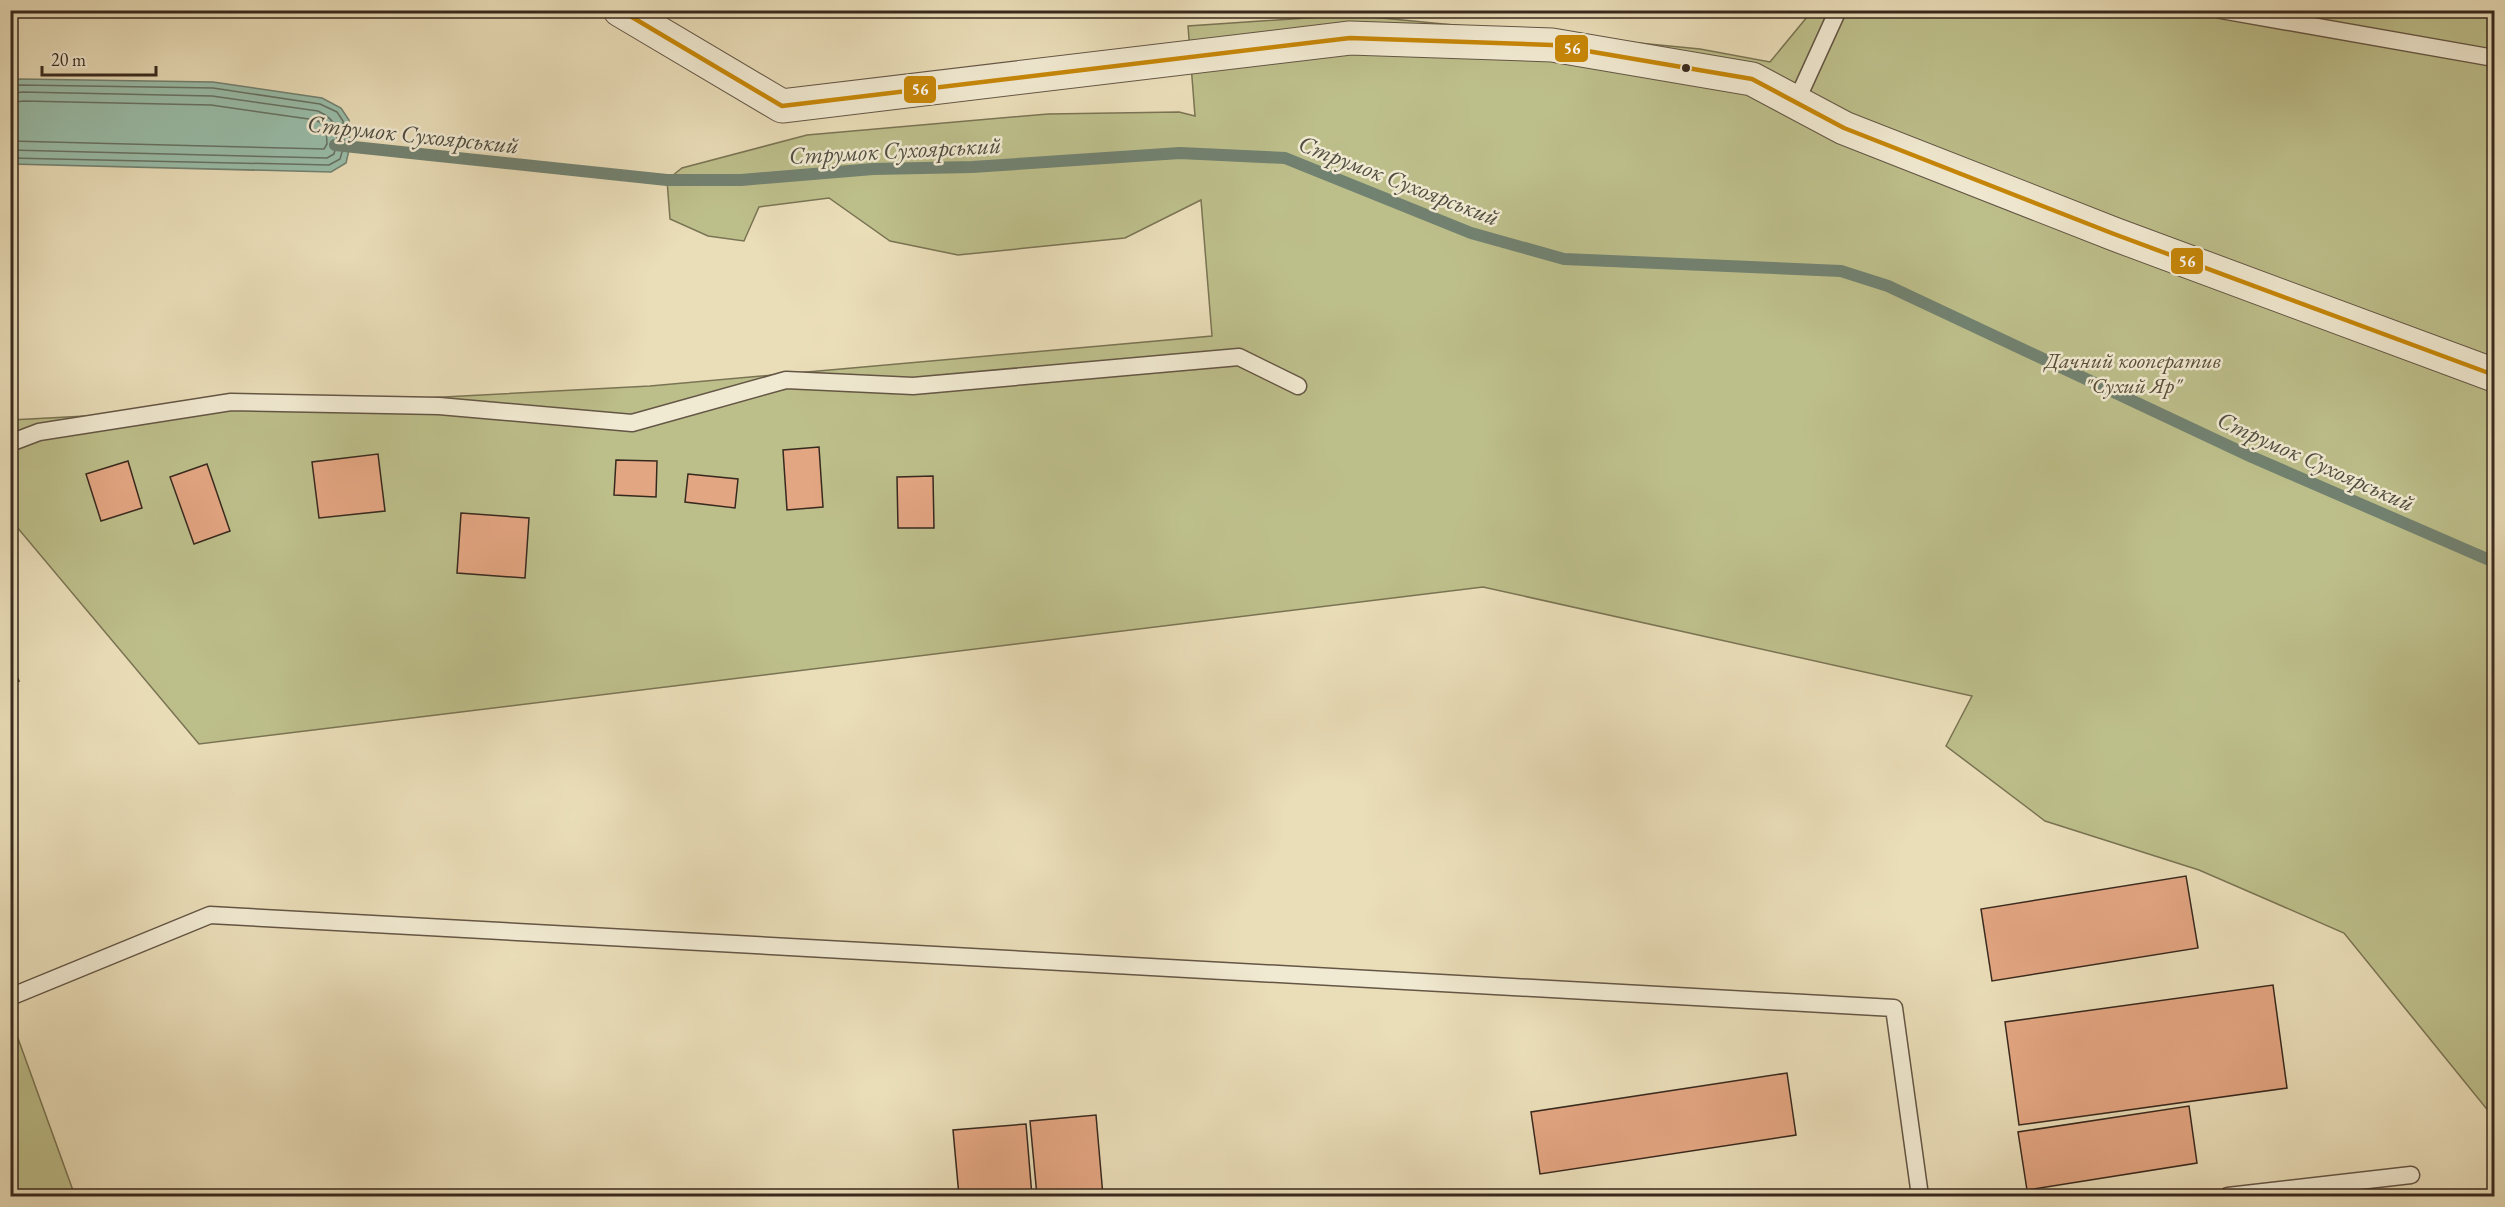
<svg xmlns="http://www.w3.org/2000/svg" width="2505" height="1207" font-family="'EB Garamond',serif">
  <rect width="100%" height="100%" fill="#eadeb9"/>
  <filter id="stains"><feTurbulence type="fractalNoise" baseFrequency=".00333" numOctaves="4"/><feColorMatrix values="0 0 0 0 .2 0 0 0 0 .09 0 0 0 0 .02 0 0 0 .5 -.17"/></filter>
  <radialGradient id="worn" r=".72"><stop offset=".6" stop-color="#630" stop-opacity="0"/><stop offset="1" stop-color="#630" stop-opacity=".3"/></radialGradient>
  <path fill="#bdbf8b" stroke="#7a7454" stroke-width="1.5" d="M1812 11H2494V1118L2344 933 2199 870 2045 821 1946 746 1972 696 1483 587 199 744 11 520V420L650 386 1212 336 1201 200 1125 238 958 255 890 241 829 198 759 207 744 241 708 236 670 219 667 180 682 168 807 135 1048 114 1179 112 1195 116 1188 26 1351 15 1700 49 1770 62Z
    M11 1019 75 1196H11Z"/>
  <path fill="#99bda9" stroke="#728271" stroke-width="1.5" d="M20 79 213 82 322 98 341 108 349 120 350 146 346 163 331 172 11 164V81Z"/>
  <g fill="none" stroke-linecap="round" stroke-linejoin="round">
    <path stroke="#687364" stroke-width="1.5" d="M10 86 21 85 213 88 320 104 337 112 343 121 344 145 340 159 329 165 10 158
      M10 94 22 92 212 96 318 111C339 121 340 132 334 154L327 158 10 150
      M10 103 23 101 211 105 316 120 326 126 327 144 324 149 10 141"/>
    <path stroke="#728271" stroke-width="12" d="M335 145 667 180H741L873 169 972 167 1180 153 1285 158 1471 233 1564 259 1841 271 1888 286 2252 457 2494 562"/>
  </g>
  <path fill="#e3a682" stroke="#38291e" stroke-width="1.5" d="M819 447 823 507 787 510 783 450Z
    M378 454 385 511 319 518 312 462Z
    M616 460 657 461 656 497 614 495Z
    M128 461 142 508 101 521 86 474Z
    M207 464 230 531 194 544 170 477Z
    M688 474 738 479 735 508 685 502Z
    M933 476 934 528H898L897 477Z
    M461 513 529 518 525 578 457 573Z
    M10 661 19 681 10 685Z
    M2186 876 2198 948 1992 981 1981 909Z
    M2273 985 2287 1088 2019 1125 2005 1022Z
    M1787 1073 1796 1135 1540 1174 1531 1112Z
    M2189 1106 2197 1163 2027 1190 2018 1132Z
    M1096 1115 1103 1196H1037L1030 1121Z
    M1026 1124 1032 1196H959L953 1130Z"/>
  <g fill="none" stroke-linecap="round" stroke-linejoin="round">
    <defs>
      <path id="lane" d="M2221 10 2494 58
        M1796 102 1838 10
        M10 443 39 432 231 402 439 406 632 423 786 380 913 386 1239 357 1298 386
        M10 997 210 915 1894 1008 1920 1196
        M2228 1196 2411 1175"/>
      <path id="street" d="M620 10 782 106 1350 38 1552 45 1752 79 1844 128 2114 234 2494 375"/>
    </defs>
    <use href="#lane" stroke="#645645" stroke-width="19"/>
    <use href="#street" stroke="#645645" stroke-width="35"/>
    <use href="#lane" stroke="#f1ead2" stroke-width="16"/>
    <use href="#street" stroke="#f1ead2" stroke-width="33"/>
    <defs>
      <path id="bus-1" d="M620 10 782 106 1350 38 1552 45 1752 79 1844 128 2114 234 2494 375"/>
    </defs>
    <use href="#bus-1" stroke="#f1ead2" stroke-width="9"/>
    <use href="#bus-1" stroke="#c78708" stroke-width="4.5"/>
  </g>
  <circle fill="#38291e" stroke="#f1ead2" stroke-width="2" cx="1686" cy="68" r="5"/>
  <g text-anchor="middle" dominant-baseline="central" stroke-width="5" stroke-linejoin="round" paint-order="stroke">
    <g font-size="22" font-style="italic" fill="#594e39" stroke="#f1ead2">
      <text x="2133" y="360">Дачний кооператив<tspan x="2133" dy="25">"Сухий Яр"</tspan></text>
    </g>
    <g font-size="24" font-style="italic" fill="#504e41" stroke="#f1ead2">
      <text transform="translate(413 134) rotate(6)">Струмок Сухоярський</text>
      <text transform="translate(895 150) rotate(-3)">Струмок Сухоярський</text>
      <text transform="translate(1399 180) rotate(21)">Струмок Сухоярський</text>
      <text transform="translate(2316 461) rotate(24)">Струмок Сухоярський</text>
    </g>
  </g>
  <g stroke="#f1ead2" stroke-width="2">
    <rect x="1554" y="34" width="35" height="29" rx="6" fill="#c78708"/>
    <rect x="903" y="75" width="34" height="29" rx="6" fill="#c78708"/>
    <rect x="2170" y="247" width="34" height="28" rx="6" fill="#c78708"/>
  </g>
  <g font-size="16" text-anchor="middle" font-weight="bold" fill="#fff">
    <text x="1572" y="54">56</text>
    <text x="920" y="95">56</text>
    <text x="2187" y="267">56</text>
  </g>
  <rect width="2505" height="1207" fill="none" stroke="#eadeb9" stroke-width="36"/>
  <rect x="12" y="12" width="2481" height="1183" fill="none" stroke="#38291e" stroke-width="3"/>
  <rect x="18" y="18" width="2469" height="1171" fill="none" stroke="#38291e" stroke-width="1.5"/>
  <path d="M42 66v9h114v-9" fill="none" stroke="#38291e" stroke-width="3"/>
  <text x="51" y="66" font-size="18" fill="#38291e" stroke="#f1ead2" stroke-width="4.5" paint-order="stroke">20 m</text>
  <rect width="100%" height="100%" filter="url(#stains)"/>
  <rect width="100%" height="100%" fill="url(#worn)"/>
</svg>
